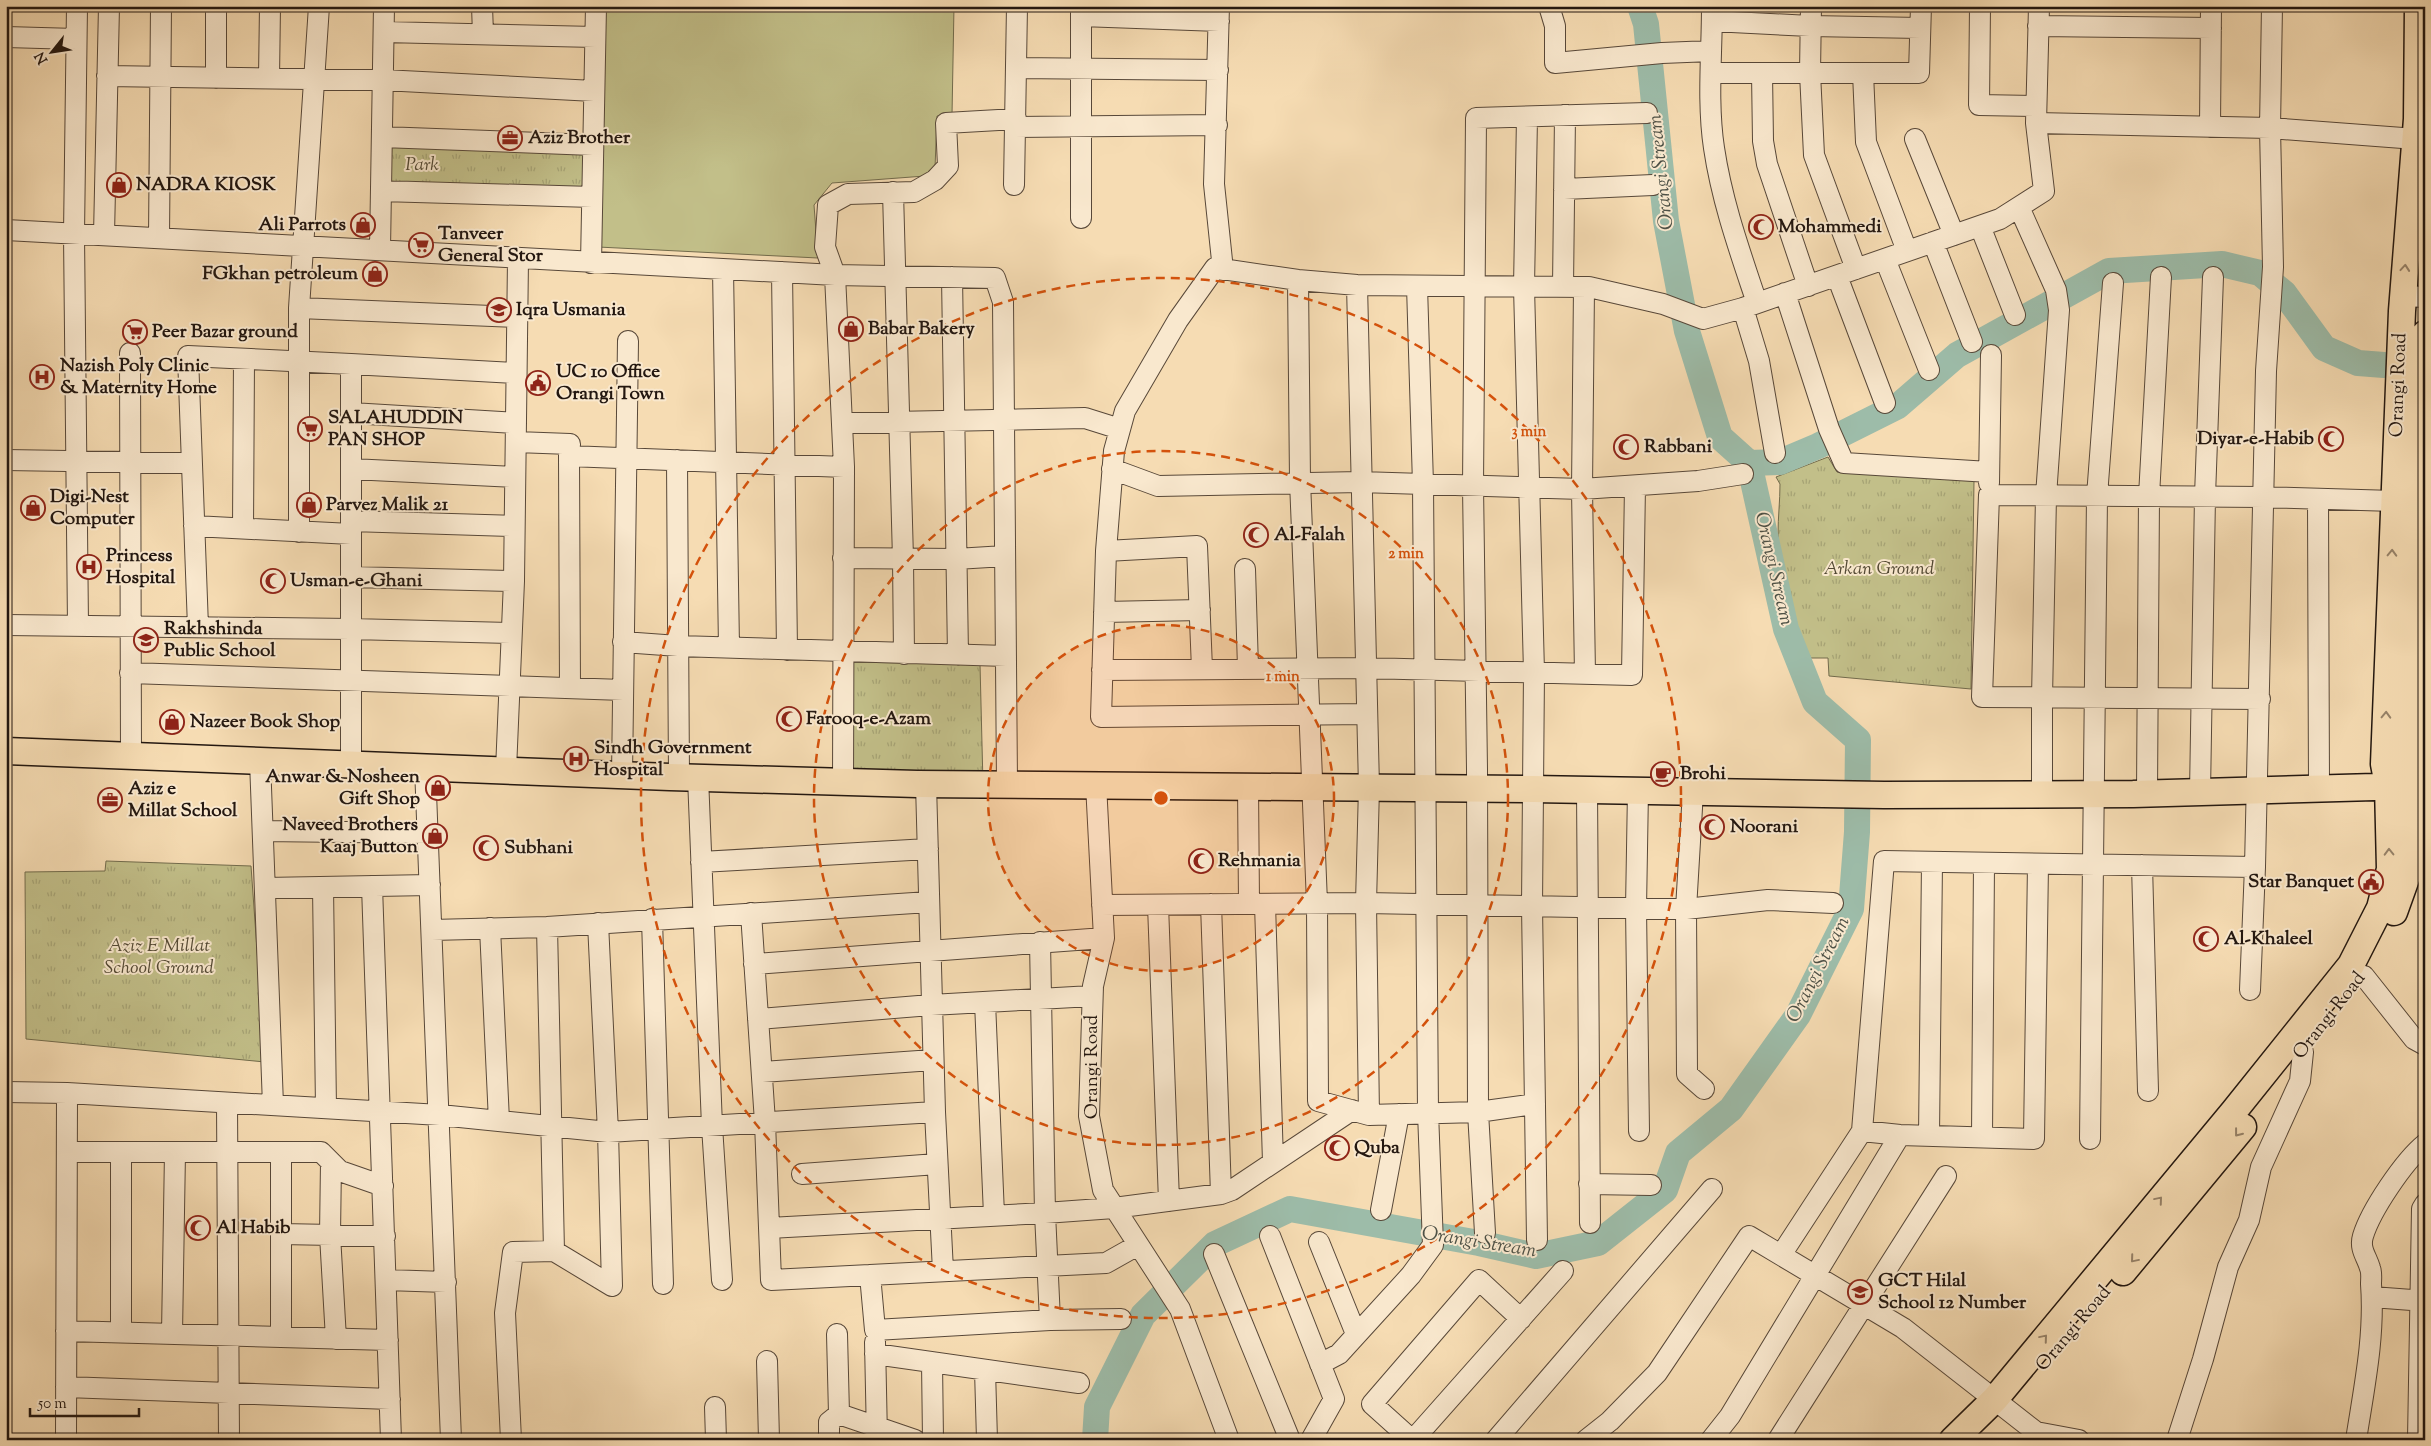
<svg xmlns="http://www.w3.org/2000/svg" width="2431" height="1446" font-family="'Sorts Mill Goudy',serif">
  <defs>
    <pattern id="grass-tufts" width="24" height="20" patternUnits="userSpaceOnUse" patternTransform="scale(1.25)"><rect width="24" height="20" fill="#c2bf89"/><path d="M3 7l-1-3M5 7V3M7 7l1-3M15 17l-1-3M17 17v-4M19 17l1-3" fill="none" stroke="#a6a375"/></pattern>
  </defs>
  <rect width="100%" height="100%" fill="#f6dcb3"/>
  <filter id="stains"><feTurbulence type="fractalNoise" baseFrequency=".004" numOctaves="4"/><feColorMatrix values="0 0 0 0 .2 0 0 0 0 .09 0 0 0 0 .02 0 0 0 .5 -.17"/></filter>
  <radialGradient id="worn" r=".72"><stop offset=".6" stop-color="#630" stop-opacity="0"/><stop offset="1" stop-color="#630" stop-opacity=".3"/></radialGradient>
  <path fill="url(#grass-tufts)" stroke="#726b4c" d="M382 137 593 145 592 197 381 191Z
    M1828 457 1837 472 1974 481 1971 689 1829 676 1828 658H1810C1790 622 1780 576 1778 534 1778 517 1780 501 1780 484L1776 477Z
    M843 662 980 664 983 784 843 782Z
    M106 861 251 866 265 1062 26 1039 25 872 105 871Z"/>
  <path fill="#c2bf89" stroke="#726b4c" d="M604 6H954L952 115 937 116 935 168 925 176 832 183 814 205 818 258 598 247Z"/>
  <g fill="none" stroke-linecap="round" stroke-linejoin="round">
    <path stroke="#9dbca9" stroke-width="26" d="M1749 463 1780 462 1818 446 1898 406 1957 355 2109 271 2222 264 2260 273 2284 293 2324 348 2358 363 2384 365
      M1095 1440 1097 1407 1143 1315 1215 1244 1290 1209 1479 1243 1536 1256 1598 1243 1665 1190 1678 1153 1731 1109 1798 1015 1851 909 1857 832 1858 740 1815 702 1786 629 1749 463 1720 437 1687 331 1666 221 1646 24 1640 6"/>
    <defs>
      <path id="minor" d="M77 6 74 234 78 626
        M482 6 483 34
        M1219 6 1214 184 1223 270
        M1549 6 1555 26V63L1662 53 1711 51
        M1712 6C1712 53 1707 102 1714 148 1722 202 1740 252 1757 303
        M1811 6 1810 73 1814 155 1856 269
        M1980 6 1979 105 2036 106
        M1081 16 1219 21
        M1712 21 1810 26 1920 28
        M2038 26 2211 28
        M384 32 595 37
        M6 37 76 39
        M1016 68 1218 70
        M1711 73H1919L1921 6
        M1762 73 1763 141 1767 164 1808 286
        M1863 73 1866 142 1907 251
        M107 76 383 80 594 91
        M216 78V6
        M269 78 270 6
        M1527 117 1524 287 1534 672 1532 906 1537 1240
        M2036 123 2270 128 2416 139
        M1016 127 1217 125
        M2210 127 2211 6
        M382 137 593 145
        M1915 139 1954 235
        M1014 185 1017 6
        M1564 189 1653 185
        M381 191 592 197
        M893 192 903 559 904 654
        M2019 207 2056 290 2059 310 2046 496 2042 698V794
        M1081 218V6
        M1980 226 2015 315
        M6 230 835 275 995 278 1003 302 1007 784
        M104 235 109 6
        M159 238 161 6
        M1933 242 1972 342
        M380 249 384 6
        M1885 259 1929 370
        M591 263 596 6
        M723 269 729 647
        M782 272 787 650
        M1837 276 1885 403
        M952 277 958 655
        M1298 280 1300 481 1317 903 1318 1101 1369 1115
        M1357 285 1369 787 1366 903 1369 1115 1478 1112 1535 1104
        M1563 287 1565 115
        M1584 287 1582 489 1585 674
        M1785 293 1829 429 1844 463 1989 472
        M2403 296 2425 297
        M299 308 517 317
        M1743 308 1759 361 1775 453
        M130 353 131 755
        M351 413 516 423
        M842 423 1085 418 1120 429
        M516 442 570 444 569 456 844 467
        M569 456 570 687
        M6 460 191 463
        M677 460 679 777
        M351 469 515 477
        M1112 469 1158 486 1360 482 1582 489 1698 481 1743 474
        M1989 483 1991 355
        M2318 499 2319 788
        M351 521 514 526
        M194 526 351 534
        M243 528 244 359
        M299 532V308L319 6
        M1106 551 1197 546 1202 669
        M843 558 956 559 1005 556
        M1245 569 1248 668
        M351 577 514 581
        M1104 612 1200 610
        M6 625 351 629 511 633
        M198 627 188 356 351 364
        M623 642 678 646 1006 656
        M1102 670 1366 668 1632 675 1635 486
        M130 673 623 690
        M2260 699 1982 697 1989 495 2263 497 2394 501
        M1367 714 1101 717 1106 551 1114 451 1125 411 1178 320 1215 268 1298 280 1357 285 1589 287 1663 304 1703 319 1743 308 2000 219 2044 191 2036 123 2039 6
        M260 761 273 1105
        M351 764V364L516 373
        M425 767 451 1440
        M506 770 514 581 518 259
        M622 775 628 341
        M698 777 712 1126 722 1280
        M843 782 844 467 835 275 825 247 828 205 848 194 914 192 935 180 948 166 946 123 1016 119
        M926 784 935 1112 943 1271
        M1096 784 1104 938 1093 986 1089 1116 1103 1190 1180 1309 1229 1440
        M1248 786 1249 904
        M1587 789 1590 1223
        M1638 790 1636 908 1639 1131
        M1693 791 1686 909 1687 1074 1704 1089
        M2200 792 2205 496 2213 277
        M2147 793 2149 496 2161 277
        M263 831 428 833
        M701 862 928 849
        M2142 865 2148 1091
        M372 886 391 1440
        M323 887 326 1108
        M265 888 430 885
        M1211 904 1221 1194
        M1265 904 1273 1162
        M1102 905 1366 903 1686 909 1768 900 1833 903
        M1158 905 1169 1201
        M751 913 765 1122 771 1280 1106 1263 1138 1245
        M652 919 663 1284
        M598 923 608 1132 612 1286
        M547 927 554 1251 612 1286
        M490 928 499 1121
        M432 930 547 927 929 902
        M1040 942 1045 1213 1050 1320
        M754 964 1104 938
        M2364 976 2414 1039 2425 1045
        M2250 990 2255 867
        M985 1002 994 1215
        M758 1019 931 1005 1092 996
        M762 1072 933 1060
        M6 1092 67 1093 66 1440
        M67 1093 440 1115 608 1132 935 1112
        M227 1103 229 1440
        M1862 1131 1900 1135 2034 1139 2038 864
        M1929 1136 1932 862
        M1982 1137 1984 863
        M2090 1139 2097 496 2113 283
        M67 1152H321L340 1171 383 1186
        M121 1152V1332
        M281 1152V1337
        M331 1162 330 1235 336 1339
        M802 1174 937 1164
        M1589 1184 1651 1185
        M1381 1210 1399 1114
        M769 1228 1045 1213 1114 1208 1221 1194 1232 1190 1352 1110
        M1485 1233 1478 1112 1477 769 1473 486 1476 118 1647 113
        M281 1234 385 1236
        M1270 1236 1334 1399 1311 1440
        M1319 1242 1356 1334
        M1214 1254 1290 1440
        M1781 1255 1862 1131 1884 861 2255 867 2266 371 2273 267 2270 128 2272 6
        M870 1275 875 1330 1050 1320 1121 1319
        M386 1280 446 1282
        M2372 1297 2425 1301
        M66 1331 388 1340
        M172 1334 175 1152
        M837 1334 839 1414 915 1440
        M875 1342 877 1438
        M875 1354 1079 1383
        M767 1361 769 1440
        M932 1362 933 1440
        M1320 1364 1339 1354 1411 1275 1433 1245 1428 1112 1423 484 1417 286
        M985 1370 987 1440
        M66 1387 390 1399
        M715 1407 716 1440
        M511 1440 505 1313 513 1252 554 1251
        M829 1440V1422L839 1414
        M1412 1440 1372 1404 1479 1280 1521 1319
        M1413 1440 1563 1271
        M1496 1440 1712 1189
        M1586 1440 1610 1421 1657 1373 1749 1236 1903 1328 2036 1432 2079 1440
        M1711 1440 1730 1416 1900 1135
        M1778 1440 1946 1176
        M2177 1440 2203 1359 2228 1267 2249 1220 2261 1167 2300 1081 2303 1052
        M2356 1440C2364 1388 2375 1336 2371 1284 2371 1279 2372 1273 2370 1268 2367 1257 2359 1249 2363 1236 2371 1210 2404 1161 2425 1144
        M2418 1440 2422 1209 2425 1204"/>
      <path id="major" d="M6 751 670 777 917 784 1532 789 1884 795 2133 794 2410 786
        M2394 912 2413 859 2410 765 2414 515 2425 334
        M2123 1272 2243 1127
        M1953 1440 1995 1399 2234 1111 2351 965 2380 908 2390 869 2388 785 2384 764 2402 311 2417 119 2418 6"/>
    </defs>
    <use href="#minor" stroke="#584839" stroke-width="22"/>
    <use href="#major" stroke="#231710" stroke-width="29"/>
    <use href="#minor" stroke="#f9e8ce" stroke-width="20"/>
    <use href="#major" stroke="#f6dcb3" stroke-width="26"/>
  </g>
  <defs><path id="oneway-chevron" d="M-2-3.5L2.5 0L-2 3.5" fill="none" stroke-width="1.6" stroke-linecap="round" stroke-linejoin="round" transform="scale(1.25)"/></defs>
  <g stroke="#97836a">
    <use href="#oneway-chevron" transform="translate(2405 268) rotate(-85)"/>
    <use href="#oneway-chevron" transform="translate(2392 553) rotate(-88)"/>
    <use href="#oneway-chevron" transform="translate(2386 715) rotate(-88)"/>
    <use href="#oneway-chevron" transform="translate(2389 852) rotate(-91)"/>
    <use href="#oneway-chevron" transform="translate(2238 1133) rotate(128)"/>
    <use href="#oneway-chevron" transform="translate(2159 1200) rotate(-50)"/>
    <use href="#oneway-chevron" transform="translate(2134 1259) rotate(130)"/>
    <use href="#oneway-chevron" transform="translate(2044 1338) rotate(-50)"/>
  </g>
  <circle cx="1161" cy="798" r="173" fill="#d4520c" fill-opacity=".12"/>
  <g fill="none" stroke="#d4520c" stroke-width="2.5" stroke-dasharray="9 6">
    <circle cx="1161" cy="798" r="173"/>
    <circle cx="1161" cy="798" r="347"/>
    <circle cx="1161" cy="798" r="520"/>
  </g>
  <defs>
    <symbol id="office-ring" viewBox="-11 -11 22 22"><circle r="9.5" fill="#f9e8ce" stroke="#8f2418" stroke-width="1.5"/><path d="M-6-3h4V-5.5h4V-3h4V5H-6ZM-1-4.5V-3h2v-1.5ZM-6 0V1H6V0Z" fill="#8f2418"/></symbol>
    <symbol id="shop-ring" viewBox="-11 -11 22 22"><circle r="9.5" fill="#f9e8ce" stroke="#8f2418" stroke-width="1.5"/><path d="M-5-2.5h2.3a2.7 3.5 0 0 1 5.4 0H5L5.5 6h-11ZM-1.5-2.5h3a1.5 2.3 0 0 0-3 0Z" fill="#8f2418"/></symbol>
    <symbol id="mosque-ring" viewBox="-11 -11 22 22"><circle r="9.5" fill="#f9e8ce" stroke="#8f2418" stroke-width="1.5"/><path d="M3.5-4.9A6 6 0 1 0 3.5 4.9A5 5 0 1 1 3.5-4.9Z" fill="#8f2418"/></symbol>
    <symbol id="supermarket-ring" viewBox="-11 -11 22 22"><circle r="9.5" fill="#f9e8ce" stroke="#8f2418" stroke-width="1.5"/><path d="M-6-5.5h2.5l.6 2H6L4.5 2H-2.5L-4.4-4H-6ZM-1.5 3.2a1.3 1.3 0 1 0 .1 0ZM3 3.2a1.3 1.3 0 1 0 .1 0Z" fill="#8f2418"/></symbol>
    <symbol id="school-ring" viewBox="-11 -11 22 22"><circle r="9.5" fill="#f9e8ce" stroke="#8f2418" stroke-width="1.5"/><path d="M0-5L7-2L0 1L-7-2ZM-4 1L0 2.5L4 1V4Q0 6-4 4Z" fill="#8f2418"/></symbol>
    <symbol id="hospital-ring" viewBox="-11 -11 22 22"><circle r="9.5" fill="#f9e8ce" stroke="#8f2418" stroke-width="1.5"/><path d="M-5-5h3v3.5h4V-5h3V5h-3V1.5h-4V5h-3Z" fill="#8f2418"/></symbol>
    <symbol id="civic-ring" viewBox="-11 -11 22 22"><circle r="9.5" fill="#f9e8ce" stroke="#8f2418" stroke-width="1.5"/><path d="M-.6-6.5H3V-4.5H.6V-3L4-1V1h2V6H-6V1h2V-1L-.6-3ZM-1.2 2.5V6h2.4V2.5Z" fill="#8f2418"/></symbol>
    <symbol id="cafe-ring" viewBox="-11 -11 22 22"><circle r="9.5" fill="#f9e8ce" stroke="#8f2418" stroke-width="1.5"/><path d="M-5.5-4.5H6V0H3Q3 3.5 0 3.5H-2.5Q-5.5 3.5-5.5 0ZM3-3.2v2h1.7v-2ZM-6 4.5H4V6H-6Z" fill="#8f2418"/></symbol>
  </defs>
  <g fill-rule="evenodd">
    <use href="#office-ring" x="496" y="124" width="28" height="28"/>
    <use href="#shop-ring" x="105" y="171" width="28" height="28"/>
    <use href="#shop-ring" x="349" y="211" width="28" height="28"/>
    <use href="#mosque-ring" x="1747" y="213" width="28" height="28"/>
    <use href="#supermarket-ring" x="407" y="231" width="28" height="28"/>
    <use href="#shop-ring" x="361" y="260" width="28" height="28"/>
    <use href="#school-ring" x="485" y="296" width="28" height="28"/>
    <use href="#shop-ring" x="837" y="315" width="28" height="28"/>
    <use href="#supermarket-ring" x="121" y="318" width="28" height="28"/>
    <use href="#hospital-ring" x="28" y="363" width="28" height="28"/>
    <use href="#civic-ring" x="524" y="369" width="28" height="28"/>
    <use href="#supermarket-ring" x="296" y="415" width="28" height="28"/>
    <use href="#mosque-ring" x="2317" y="425" width="28" height="28"/>
    <use href="#mosque-ring" x="1612" y="433" width="28" height="28"/>
    <use href="#shop-ring" x="295" y="491" width="28" height="28"/>
    <use href="#shop-ring" x="19" y="494" width="28" height="28"/>
    <use href="#mosque-ring" x="1242" y="521" width="28" height="28"/>
    <use href="#hospital-ring" x="75" y="553" width="28" height="28"/>
    <use href="#mosque-ring" x="259" y="567" width="28" height="28"/>
    <use href="#school-ring" x="132" y="626" width="28" height="28"/>
    <use href="#mosque-ring" x="775" y="705" width="28" height="28"/>
    <use href="#shop-ring" x="158" y="708" width="28" height="28"/>
    <use href="#hospital-ring" x="562" y="745" width="28" height="28"/>
    <use href="#cafe-ring" x="1649" y="760" width="28" height="28"/>
    <use href="#shop-ring" x="424" y="774" width="28" height="28"/>
    <use href="#office-ring" x="96" y="786" width="28" height="28"/>
    <use href="#mosque-ring" x="1698" y="813" width="28" height="28"/>
    <use href="#shop-ring" x="421" y="822" width="28" height="28"/>
    <use href="#mosque-ring" x="472" y="834" width="28" height="28"/>
    <use href="#mosque-ring" x="1187" y="847" width="28" height="28"/>
    <use href="#civic-ring" x="2357" y="868" width="28" height="28"/>
    <use href="#mosque-ring" x="2192" y="925" width="28" height="28"/>
    <use href="#mosque-ring" x="1323" y="1134" width="28" height="28"/>
    <use href="#mosque-ring" x="184" y="1214" width="28" height="28"/>
    <use href="#school-ring" x="1846" y="1278" width="28" height="28"/>
  </g>
  <g text-anchor="middle" dominant-baseline="central" stroke-width="4" stroke-linejoin="round" paint-order="stroke">
    <g font-size="19" font-weight="bold" fill="#231710" stroke="#f9e8ce" text-anchor="start">
      <text x="528" y="138">Aziz Brother</text>
      <text x="136" y="185">NADRA KIOSK</text>
      <text x="346" y="225" text-anchor="end">Ali Parrots</text>
      <text x="1778" y="227">Mohammedi</text>
      <text x="438" y="234">Tanveer<tspan x="438" dy="22">General Stor</tspan></text>
      <text x="358" y="274" text-anchor="end">FGkhan petroleum</text>
      <text x="516" y="310">Iqra Usmania</text>
      <text x="868" y="329">Babar Bakery</text>
      <text x="152" y="332">Peer Bazar ground</text>
      <text x="60" y="366">Nazish Poly Clinic<tspan x="60" dy="22">&amp; Maternity Home</tspan></text>
      <text x="556" y="372">UC 10 Office<tspan x="556" dy="22">Orangi Town</tspan></text>
      <text x="328" y="418">SALAHUDDIN<tspan x="328" dy="22">PAN SHOP</tspan></text>
      <text x="2314" y="439" text-anchor="end">Diyar-e-Habib</text>
      <text x="1644" y="447">Rabbani</text>
      <text x="50" y="497">Digi-Nest<tspan x="50" dy="22">Computer</tspan></text>
      <text x="326" y="505">Parvez Malik 21</text>
      <text x="1274" y="535">Al-Falah</text>
      <text x="106" y="556">Princess<tspan x="106" dy="22">Hospital</tspan></text>
      <text x="290" y="581">Usman-e-Ghani</text>
      <text x="164" y="629">Rakhshinda<tspan x="164" dy="22">Public School</tspan></text>
      <text x="806" y="719">Farooq-e-Azam</text>
      <text x="190" y="722">Nazeer Book Shop</text>
      <text x="594" y="748">Sindh Government<tspan x="594" dy="22">Hospital</tspan></text>
      <text x="1680" y="774">Brohi</text>
      <text x="420" y="777" text-anchor="end">Anwar &amp; Nosheen<tspan x="420" dy="22">Gift Shop</tspan></text>
      <text x="128" y="789">Aziz e<tspan x="128" dy="22">Millat School</tspan></text>
      <text x="418" y="825" text-anchor="end">Naveed Brothers<tspan x="418" dy="22">Kaaj Button</tspan></text>
      <text x="1730" y="827">Noorani</text>
      <text x="504" y="848">Subhani</text>
      <text x="1218" y="861">Rehmania</text>
      <text x="2354" y="882" text-anchor="end">Star Banquet</text>
      <text x="2224" y="939">Al-Khaleel</text>
      <text x="1354" y="1148">Quba</text>
      <text x="216" y="1228">Al Habib</text>
      <text x="1878" y="1281">GCT Hilal<tspan x="1878" dy="22">School 12 Number</tspan></text>
    </g>
    <g font-size="19" font-style="italic" fill="#534934" stroke="#f9e8ce">
      <text x="422" y="165">Park</text>
      <text x="1879" y="569">Arkan Ground</text>
      <text x="159" y="946">Aziz E Millat<tspan x="159" dy="22">School Ground</tspan></text>
    </g>
    <g font-size="19" fill="#231710" stroke="#f9e8ce">
      <text transform="translate(2399 385) rotate(-88)">Orangi Road</text>
      <text transform="translate(2330 1016) rotate(-52)">Orangi Road</text>
      <text transform="translate(1092 1067) rotate(-90)">Orangi Road</text>
      <text transform="translate(2074 1329) rotate(-50)">Orangi Road</text>
    </g>
    <g font-size="20" font-style="italic" fill="#4e5146" stroke="#f9e8ce">
      <text transform="translate(1662 172) rotate(-96)">Orangi Stream</text>
      <text transform="translate(1773 569) rotate(77)">Orangi Stream</text>
      <text transform="translate(1819 970) rotate(-63)">Orangi Stream</text>
      <text transform="translate(1479 1243) rotate(9)">Orangi Stream</text>
    </g>
  </g>
  <circle cx="1161" cy="798" r="8" fill="#d4520c" stroke="#f9e8ce" stroke-width="2.5"/>
  <g font-size="15" text-anchor="middle" font-weight="bold" fill="#d4520c" stroke="#f9e8ce" stroke-width="4" stroke-linejoin="round" paint-order="stroke">
    <text x="1529" y="436">3 min</text>
    <text x="1406" y="558">2 min</text>
    <text x="1283" y="681">1 min</text>
  </g>
  <rect width="2431" height="1446" fill="none" stroke="#f6dcb3" stroke-width="25"/>
  <rect x="8" y="8" width="2416" height="1431" fill="none" stroke="#231710" stroke-width="2.5"/>
  <rect x="12" y="12" width="2406" height="1421" fill="none" stroke="#231710"/>
  <g transform="translate(52 52) rotate(240)" stroke="#f9e8ce" stroke-width="4" paint-order="stroke">
  <path d="M0-4L9 19L0 12L-9 19Z" fill="#231710"/>
  <text y="-8" font-size="14" font-weight="bold" text-anchor="middle" fill="#231710">N</text>
  </g>
  <path d="M30 1408v8h109v-8" fill="none" stroke="#231710" stroke-width="2.5"/>
  <text x="38" y="1408" font-size="15" fill="#231710" stroke="#f9e8ce" stroke-width="4" paint-order="stroke">50 m</text>
  <rect width="100%" height="100%" filter="url(#stains)"/>
  <rect width="100%" height="100%" fill="url(#worn)"/>
</svg>
